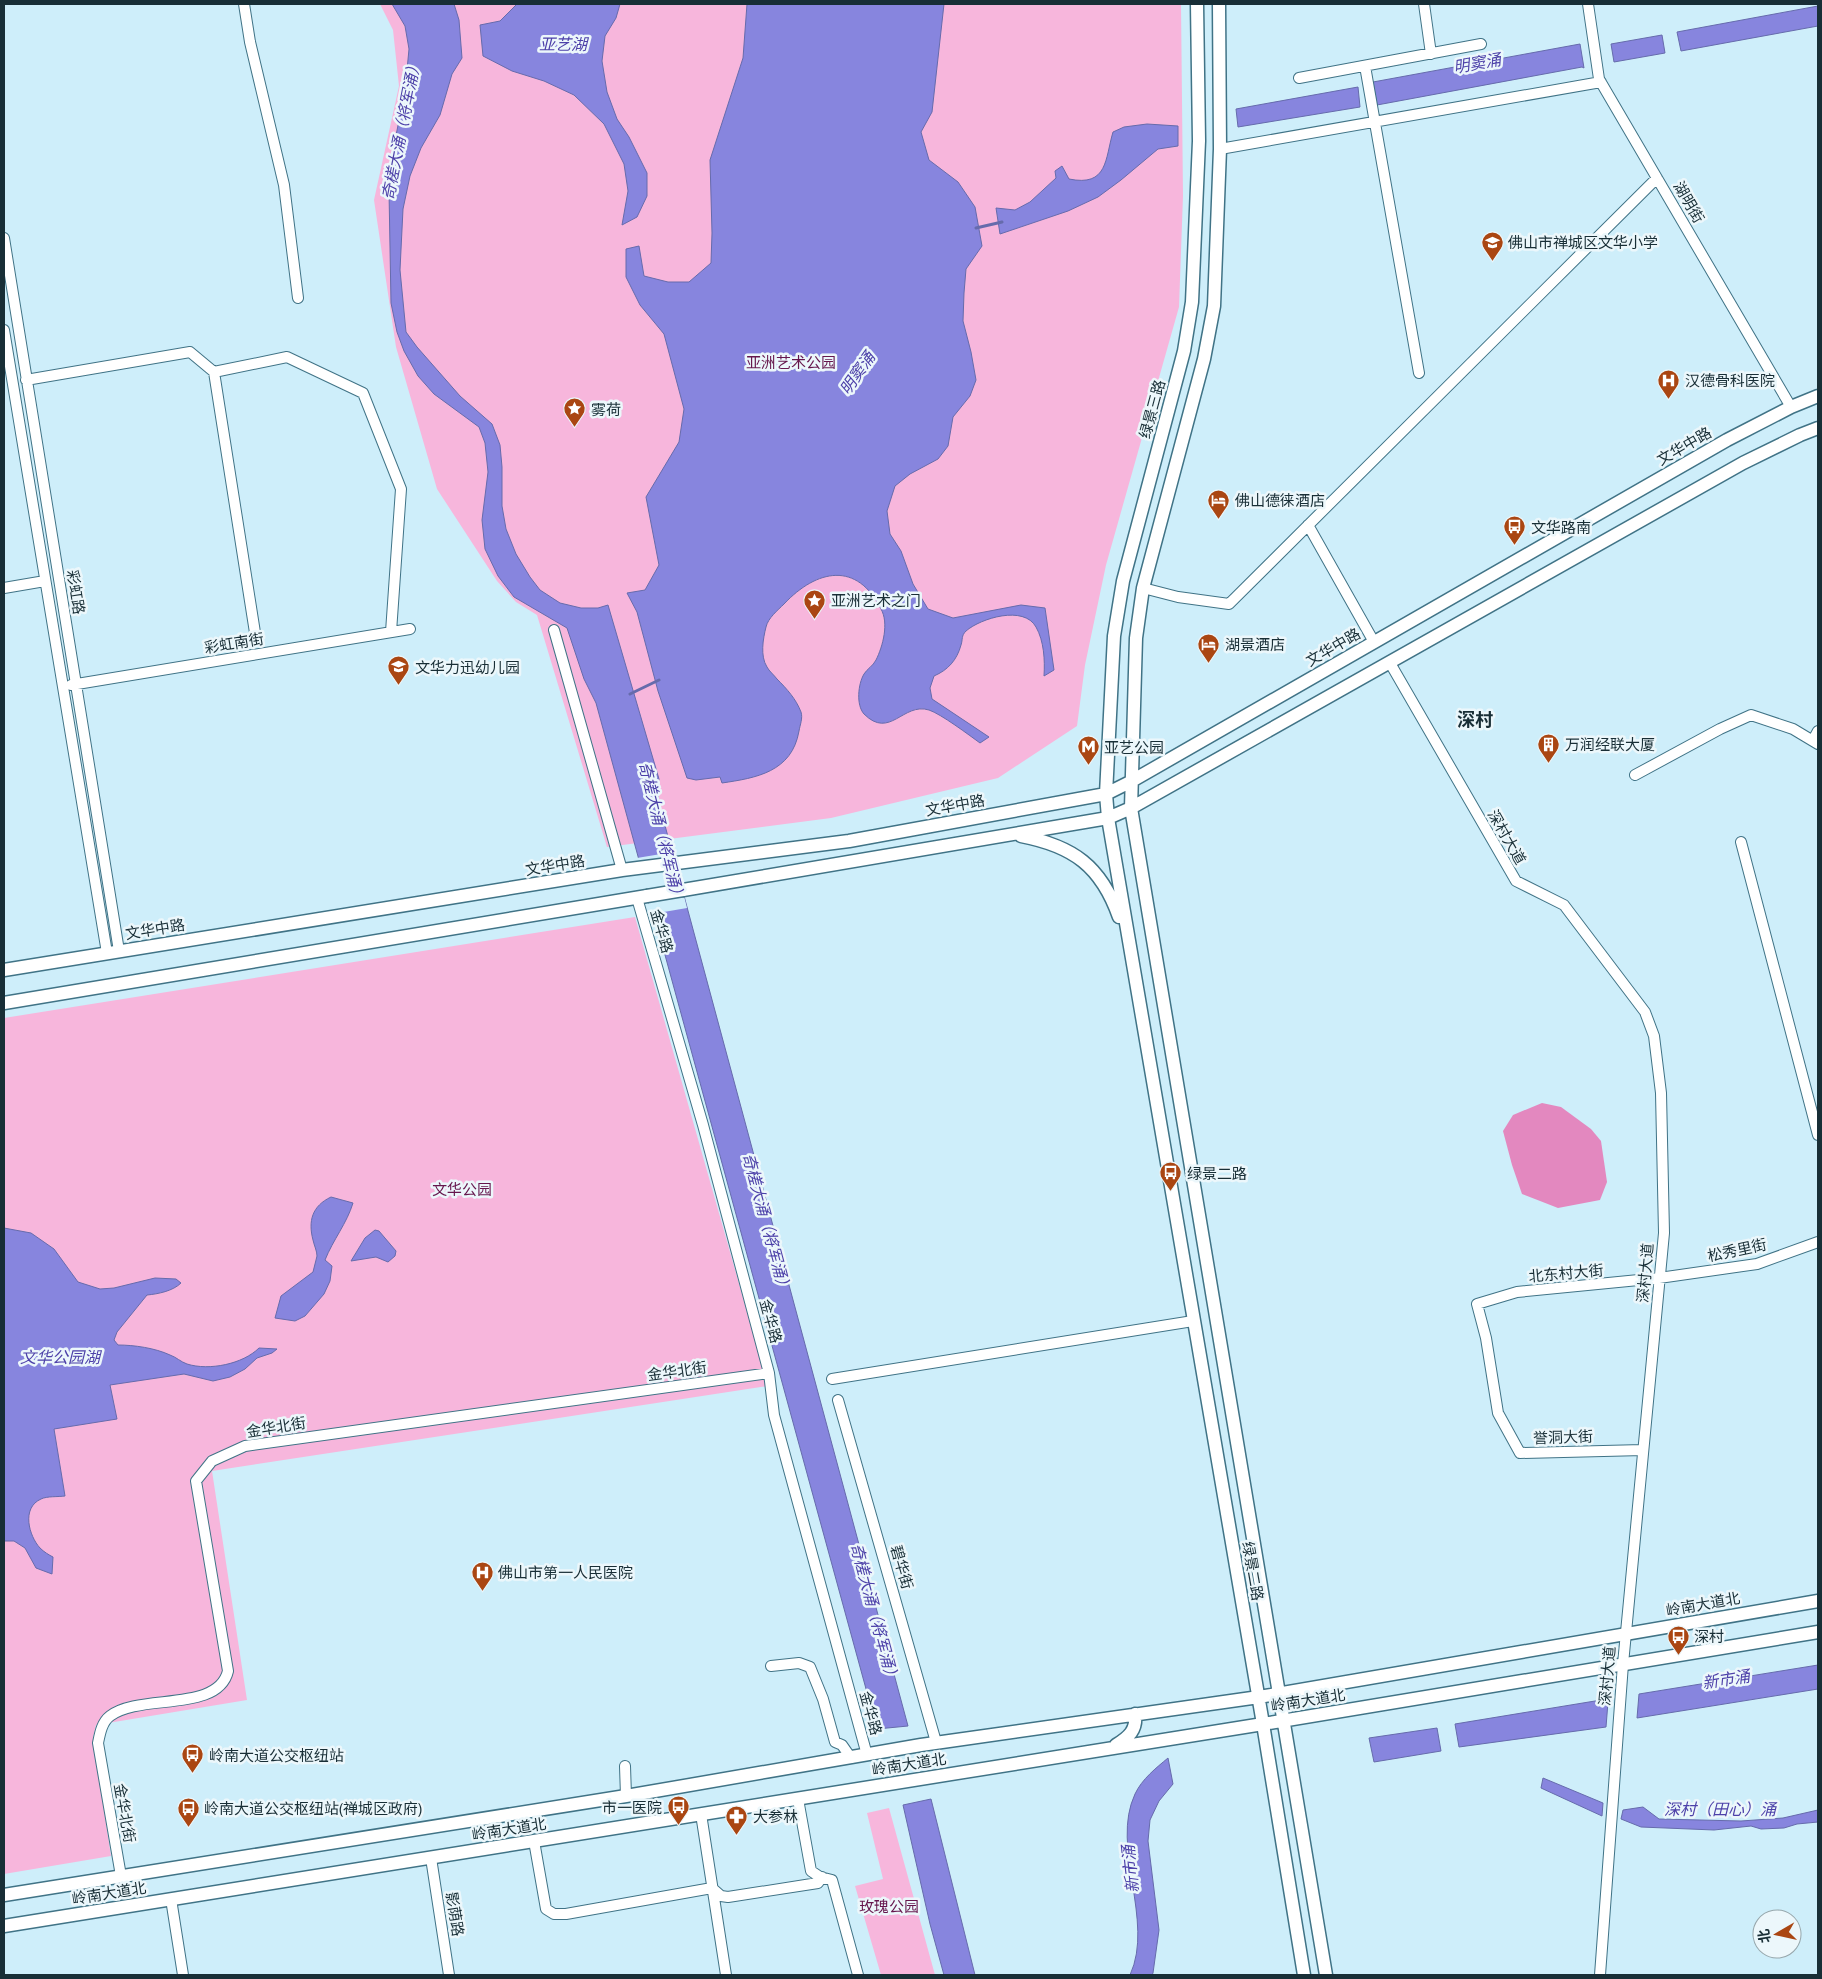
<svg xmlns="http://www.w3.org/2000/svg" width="1822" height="1979" font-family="'Archivo Narrow','Noto Sans SC',sans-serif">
  <rect width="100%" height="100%" fill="#ceeefa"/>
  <path fill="#f7b6dc" d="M380 4H1181L1183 196 1179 307 1106 565 1085 665 1077 726 998 778 831 818 607 847 537 615 516 602 497 581 437 489 396 347 374 200 399 86 393 30Z
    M635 917 768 1386 212 1471 247 1700 96 1725 93 1738 111 1856 4 1874V1018Z
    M889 1808 935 1975H881L855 1886 883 1879 867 1813Z"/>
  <path fill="#e388bf" d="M1542 1103 1561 1107 1591 1129 1601 1141 1607 1182 1600 1200 1558 1208 1522 1194 1512 1165 1503 1131 1513 1115Z"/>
  <path fill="#8785de" stroke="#666bac" d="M392 4H454L459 20 462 58 452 74 440 115 421 148 410 176 403 209 400 270 406 332 417 347 460 396 492 424 500 445 502 467V506L506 529 516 554 530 577 540 590 560 603 581 608H598L608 605 659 779 657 789 660 807 908 1726 877 1729 596 703 584 679 567 628 514 597 498 576 485 549 482 520 488 472 485 443 479 427 434 394 418 376 404 351 397 332 391 303 389 191 392 155 405 91 409 49 405 26Z
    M517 4H620L616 18 605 36 602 61 607 92 617 119 629 137 647 173V196L637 217 622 225 628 191 624 164 604 124 574 95 544 81 512 71 483 56 480 25 500 21Z
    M747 4H944L932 112 921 132 929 160 958 182 975 207 982 246 966 269 964 293 963 321 971 352 976 380 970 396 953 417 948 446 938 459 910 474 895 486 887 511 890 534 901 551 913 584 928 609 953 618 1021 605 1045 608 1054 670 1044 676C1045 660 1044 641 1036 627 1024 605 981 618 966 631 961 636 963 639 961 645 957 660 948 670 934 676L930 688 932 699 989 737 980 743C969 735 941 714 929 710 903 702 890 740 864 714 856 705 858 684 864 674 867 669 873 666 876 660 883 646 889 623 881 609 857 561 817 569 784 604 778 610 768 618 766 627 763 639 760 656 767 667 769 671 774 675 777 679 787 689 796 699 801 712 803 718 800 725 799 731 792 772 756 778 722 783L720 777 696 780 687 778 658 691 637 612 627 593 645 590 659 565 646 497 679 442 684 409 664 334 640 305 626 277V249L639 246 644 276 668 282H689L711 263 712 233 710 160 743 58Z
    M1818 6V26L1681 51 1677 32Z
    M1662 35 1665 53 1614 62 1611 44Z
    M1580 44 1584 68 1582 67 1377 105 1373 82Z
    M1358 87 1360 107 1238 127 1236 109Z
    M1147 124 1178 126V146L1158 149 1121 180 1098 197 1068 211 1000 234 996 208 1015 210 1030 202 1056 178 1055 171 1062 166 1069 179C1108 187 1105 159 1113 132L1124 127Z
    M331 1197 353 1203C347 1223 333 1240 325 1260L332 1266 330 1281 324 1294 305 1316 295 1321 275 1318 281 1296 313 1272C314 1267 316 1261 317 1256 317 1251 314 1245 313 1240 308 1221 312 1206 331 1197Z
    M4 1228 31 1233 54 1249 78 1282 100 1289 114 1288 155 1278 176 1279 181 1283C173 1291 158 1294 147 1295L117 1332 114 1340 118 1345C134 1345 155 1348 170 1355 176 1357 181 1362 187 1364 209 1371 243 1364 259 1348L277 1349 272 1353 257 1358 245 1369 230 1377 213 1381 184 1374 110 1385 117 1419 54 1429 65 1496C58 1497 47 1496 41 1499 21 1508 29 1536 40 1548 44 1552 49 1555 53 1557L52 1574 36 1568 25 1548 14 1541H4Z
    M375 1230 379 1231 396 1251 395 1256 388 1262 376 1257 351 1261 365 1238Z
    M1818 1665V1689L1637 1718 1639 1694Z
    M1595 1701 1608 1702 1606 1727 1459 1747 1455 1724Z
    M1437 1728 1441 1751 1374 1762 1369 1738Z
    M1168 1758 1173 1784 1159 1801 1150 1820 1148 1841 1159 1930 1153 1973 1152 1975H1130C1155 1921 1110 1847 1135 1794 1142 1779 1156 1768 1168 1758Z
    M1543 1778 1603 1803 1602 1816 1541 1788Z
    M931 1799 975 1975H944L930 1924 903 1805Z
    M1643 1807 1659 1819 1741 1821 1783 1818 1818 1810V1822L1797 1824 1784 1828 1761 1829 1751 1826 1714 1830 1641 1827 1621 1819 1623 1810Z"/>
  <path fill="#ceeefa" d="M673 852 687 908 652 914 637 858Z"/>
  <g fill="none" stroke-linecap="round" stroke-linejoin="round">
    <path stroke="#666bac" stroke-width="3" d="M976 228 1002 222
      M630 694 659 680"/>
    <defs>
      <path id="minor" d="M244 4 250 42 284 185 298 298
        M1424 4 1431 54
        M1588 4 1599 79 1791 407
        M1365 66 1419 373
        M1299 78 1481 44
        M1220 149 1601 82
        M4 238 119 951
        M4 330 107 953
        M214 372 256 639
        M26 380 190 352 214 372 287 357 363 393 401 489 391 632
        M1308 525 1374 642
        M4 588 45 581
        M1143 588 1178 597 1229 604 1657 178
        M554 630 622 870
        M1390 663 1516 881 1564 905 1645 1012 1654 1036 1661 1093 1664 1233 1623 1664 1600 1975
        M71 685 410 629
        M1813 740 1818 731
        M1635 775 1720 729 1751 715 1793 729 1818 744
        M1741 842 1818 1135
        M637 898 703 1125 769 1373 774 1415 867 1755
        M832 1379 1193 1321
        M838 1400 936 1742
        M1643 1450 1520 1453 1498 1413 1486 1338 1477 1304 1517 1292 1659 1278 1757 1264 1818 1242
        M771 1666 799 1663 810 1667 823 1699 835 1742 842 1745 851 1758
        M625 1766 626 1796
        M798 1799 811 1871 820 1877 832 1880 858 1975
        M701 1814 726 1975
        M534 1841 546 1909 554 1914H566L712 1888
        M431 1858 449 1975
        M121 1876 98 1743C100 1733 102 1722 110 1716 140 1693 218 1713 228 1671L196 1481 212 1461 245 1446 769 1373
        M712 1888 721 1896 728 1897 818 1883 822 1877
        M171 1899 183 1975"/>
      <path id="major" d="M1197 4 1199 141 1192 302 1184 351 1123 581 1114 636 1106 794 1108 818 1263 1724 1304 1975
        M1219 4 1220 149 1214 306 1204 359 1143 588 1136 638 1131 808 1326 1975
        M1021 836C1073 846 1101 866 1119 917
        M683 890 1108 818 1131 808 1743 463 1800 435 1818 428
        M4 970 622 870 849 841 1106 794 1130 782 1727 440 1791 407 1818 396
        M4 1003 647 896
        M1116 1745C1129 1737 1137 1730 1135 1714
        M4 1895 626 1796 921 1745 1259 1697 1818 1601
        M4 1926 1263 1724 1818 1632"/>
    </defs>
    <use href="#minor" stroke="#407386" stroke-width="12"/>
    <use href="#major" stroke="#407386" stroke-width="15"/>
    <use href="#minor" stroke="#fff" stroke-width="10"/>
    <use href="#major" stroke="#fff" stroke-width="12"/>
    <defs>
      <path id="major-bridge" d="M647 896 683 890"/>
    </defs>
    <use href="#major-bridge" stroke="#407386" stroke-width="15" stroke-linecap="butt"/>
    <use href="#major-bridge" stroke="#fff" stroke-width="12"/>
  </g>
  <defs>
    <symbol id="school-pin" viewBox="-11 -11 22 30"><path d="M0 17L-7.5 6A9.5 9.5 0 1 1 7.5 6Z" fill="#aa4612" stroke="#ecf7fb"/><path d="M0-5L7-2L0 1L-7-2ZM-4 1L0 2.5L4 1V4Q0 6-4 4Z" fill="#fff"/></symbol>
    <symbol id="hospital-pin" viewBox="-11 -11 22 30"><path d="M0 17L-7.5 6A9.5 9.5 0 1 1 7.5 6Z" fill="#aa4612" stroke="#ecf7fb"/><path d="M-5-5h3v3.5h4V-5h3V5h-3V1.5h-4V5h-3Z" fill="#fff"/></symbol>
    <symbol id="sight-pin" viewBox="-11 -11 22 30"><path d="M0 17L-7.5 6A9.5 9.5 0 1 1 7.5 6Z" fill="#aa4612" stroke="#ecf7fb"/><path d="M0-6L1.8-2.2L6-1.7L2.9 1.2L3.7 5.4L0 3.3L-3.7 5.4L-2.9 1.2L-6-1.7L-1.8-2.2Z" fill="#fff"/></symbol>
    <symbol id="hotel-pin" viewBox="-11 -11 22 30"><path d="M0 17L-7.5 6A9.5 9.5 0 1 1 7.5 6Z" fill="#aa4612" stroke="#ecf7fb"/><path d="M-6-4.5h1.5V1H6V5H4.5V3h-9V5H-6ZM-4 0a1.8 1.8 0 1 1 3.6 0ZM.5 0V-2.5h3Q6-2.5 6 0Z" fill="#fff"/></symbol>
    <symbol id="bus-pin" viewBox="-11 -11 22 30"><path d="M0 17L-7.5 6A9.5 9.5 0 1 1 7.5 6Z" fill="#aa4612" stroke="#ecf7fb"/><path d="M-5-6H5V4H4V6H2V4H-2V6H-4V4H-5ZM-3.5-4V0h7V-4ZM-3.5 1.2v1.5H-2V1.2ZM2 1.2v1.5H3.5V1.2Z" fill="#fff"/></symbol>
    <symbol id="building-pin" viewBox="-11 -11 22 30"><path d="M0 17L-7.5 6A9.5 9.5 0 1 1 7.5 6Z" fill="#aa4612" stroke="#ecf7fb"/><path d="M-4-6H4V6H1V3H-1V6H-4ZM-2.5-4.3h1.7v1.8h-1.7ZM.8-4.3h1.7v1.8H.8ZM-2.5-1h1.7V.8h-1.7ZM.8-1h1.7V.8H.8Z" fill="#fff"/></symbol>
    <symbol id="metro-pin" viewBox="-11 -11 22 30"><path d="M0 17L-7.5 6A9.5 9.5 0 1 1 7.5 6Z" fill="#aa4612" stroke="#ecf7fb"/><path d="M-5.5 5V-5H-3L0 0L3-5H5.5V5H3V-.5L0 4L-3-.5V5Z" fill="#fff"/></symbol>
    <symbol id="pharmacy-pin" viewBox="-11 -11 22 30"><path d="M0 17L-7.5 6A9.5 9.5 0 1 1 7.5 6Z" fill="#aa4612" stroke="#ecf7fb"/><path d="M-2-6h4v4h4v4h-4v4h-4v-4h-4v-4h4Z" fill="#fff"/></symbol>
  </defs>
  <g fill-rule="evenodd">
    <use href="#school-pin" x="1480" y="230" width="25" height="34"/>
    <use href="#hospital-pin" x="1656" y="368" width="25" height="34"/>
    <use href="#sight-pin" x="562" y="396" width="25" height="34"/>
    <use href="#hotel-pin" x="1206" y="488" width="25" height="34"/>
    <use href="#bus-pin" x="1502" y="514" width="25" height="34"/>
    <use href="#sight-pin" x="802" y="588" width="25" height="34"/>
    <use href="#hotel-pin" x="1196" y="632" width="25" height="34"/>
    <use href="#school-pin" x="386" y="654" width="25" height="34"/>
    <use href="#building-pin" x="1536" y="732" width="25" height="34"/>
    <use href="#metro-pin" x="1076" y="734" width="25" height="34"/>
    <use href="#bus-pin" x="1158" y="1160" width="25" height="34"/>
    <use href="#hospital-pin" x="470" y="1560" width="25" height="34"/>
    <use href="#bus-pin" x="1666" y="1624" width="25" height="34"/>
    <use href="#bus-pin" x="180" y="1742" width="25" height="34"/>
    <use href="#bus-pin" x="666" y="1794" width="25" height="34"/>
    <use href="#bus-pin" x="176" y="1796" width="25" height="34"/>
    <use href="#pharmacy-pin" x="724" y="1804" width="25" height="34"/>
  </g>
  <g text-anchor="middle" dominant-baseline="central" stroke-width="5" stroke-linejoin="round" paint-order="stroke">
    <g font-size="15" fill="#182e36" stroke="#ecf7fb">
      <text transform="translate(1689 202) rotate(60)">湖明街</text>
      <text transform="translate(1152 409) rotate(-75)">绿景三路</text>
      <text transform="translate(1684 446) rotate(-30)">文华中路</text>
      <text transform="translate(76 592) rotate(81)">彩虹路</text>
      <text transform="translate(234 643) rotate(-9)">彩虹南街</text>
      <text transform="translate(1333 647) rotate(-30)">文华中路</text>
      <text transform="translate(955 805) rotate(-10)">文华中路</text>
      <text transform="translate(1507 837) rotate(60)">深村大道</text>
      <text transform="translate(555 865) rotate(-9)">文华中路</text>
      <text transform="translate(155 929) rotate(-9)">文华中路</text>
      <text transform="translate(662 931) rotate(74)">金华路</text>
      <text transform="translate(1737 1250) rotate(-12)">松秀里街</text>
      <text transform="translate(1566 1273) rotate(-5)">北东村大街</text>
      <text transform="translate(1645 1273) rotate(-85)">深村大道</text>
      <text transform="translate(771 1321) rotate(75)">金华路</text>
      <text transform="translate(677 1371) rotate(-8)">金华北街</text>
      <text transform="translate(276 1427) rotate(-9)">金华北街</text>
      <text transform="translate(1563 1437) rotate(-2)">誉洞大街</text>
      <text transform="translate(902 1567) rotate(74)">碧华街</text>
      <text transform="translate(1253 1571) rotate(80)">绿景二路</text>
      <text transform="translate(1703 1604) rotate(-10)">岭南大道北</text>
      <text transform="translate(1607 1676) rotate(-85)">深村大道</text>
      <text transform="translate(1308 1700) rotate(-9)">岭南大道北</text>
      <text transform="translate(871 1713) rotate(75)">金华路</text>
      <text transform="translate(909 1764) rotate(-9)">岭南大道北</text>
      <text transform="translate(125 1813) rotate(80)">金华北街</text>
      <text transform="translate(509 1829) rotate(-9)">岭南大道北</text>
      <text transform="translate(109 1893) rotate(-9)">岭南大道北</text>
      <text transform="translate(455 1914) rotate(81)">影荫路</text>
    </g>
    <g font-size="15" fill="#182e36" stroke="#ecf7fb" text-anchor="start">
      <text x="1508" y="242">佛山市禅城区文华小学</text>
      <text x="1685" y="380">汉德骨科医院</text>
      <text x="591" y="409">雾荷</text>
      <text x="1235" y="500">佛山德徕酒店</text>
      <text x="1531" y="527">文华路南</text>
      <text x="831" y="600">亚洲艺术之门</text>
      <text x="1225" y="644">湖景酒店</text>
      <text x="415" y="667">文华力迅幼儿园</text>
      <text x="1565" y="744">万润经联大厦</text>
      <text x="1104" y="747">亚艺公园</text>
      <text x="1187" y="1173">绿景二路</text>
      <text x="498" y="1572">佛山市第一人民医院</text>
      <text x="1694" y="1636">深村</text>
      <text x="209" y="1755">岭南大道公交枢纽站</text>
      <text x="662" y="1807" text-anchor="end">市一医院</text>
      <text x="204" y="1808">岭南大道公交枢纽站(禅城区政府)</text>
      <text x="753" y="1816">大参林</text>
    </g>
    <g font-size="15" fill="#66164d" stroke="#ecf7fb">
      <text x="791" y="362">亚洲艺术公园</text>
      <text x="462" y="1189">文华公园</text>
      <text x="889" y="1906">玫瑰公园</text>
    </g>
    <g font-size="16" font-style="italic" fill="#4d41a9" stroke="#ecf7fb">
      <text x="563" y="44">亚艺湖</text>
      <text transform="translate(1477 63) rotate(-10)">明窦涌</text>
      <text transform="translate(401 129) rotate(-79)">奇槎大涌（将军涌）</text>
      <text transform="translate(857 373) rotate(-55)">明窦涌</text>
      <text transform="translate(662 832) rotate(76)">奇槎大涌（将军涌）</text>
      <text transform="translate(767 1223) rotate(75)">奇槎大涌（将军涌）</text>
      <text x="60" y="1357">文华公园湖</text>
      <text transform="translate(875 1613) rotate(75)">奇槎大涌（将军涌）</text>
      <text transform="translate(1726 1679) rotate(-9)">新市涌</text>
      <text x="1720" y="1809">深村（田心）涌</text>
      <text transform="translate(1130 1869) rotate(-96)">新市涌</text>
    </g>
    <g font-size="18" font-weight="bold" fill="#182e36" stroke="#ecf7fb">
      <text x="1475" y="719">深村</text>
    </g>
  </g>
  <rect width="1822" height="1979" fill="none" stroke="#182e36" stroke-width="10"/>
  <g transform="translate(1777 1934) rotate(261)"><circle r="24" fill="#ecf7fb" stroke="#97a7ac"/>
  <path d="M0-4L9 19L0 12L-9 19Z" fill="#aa4612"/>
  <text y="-8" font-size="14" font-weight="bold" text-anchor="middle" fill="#182e36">北</text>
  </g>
</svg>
